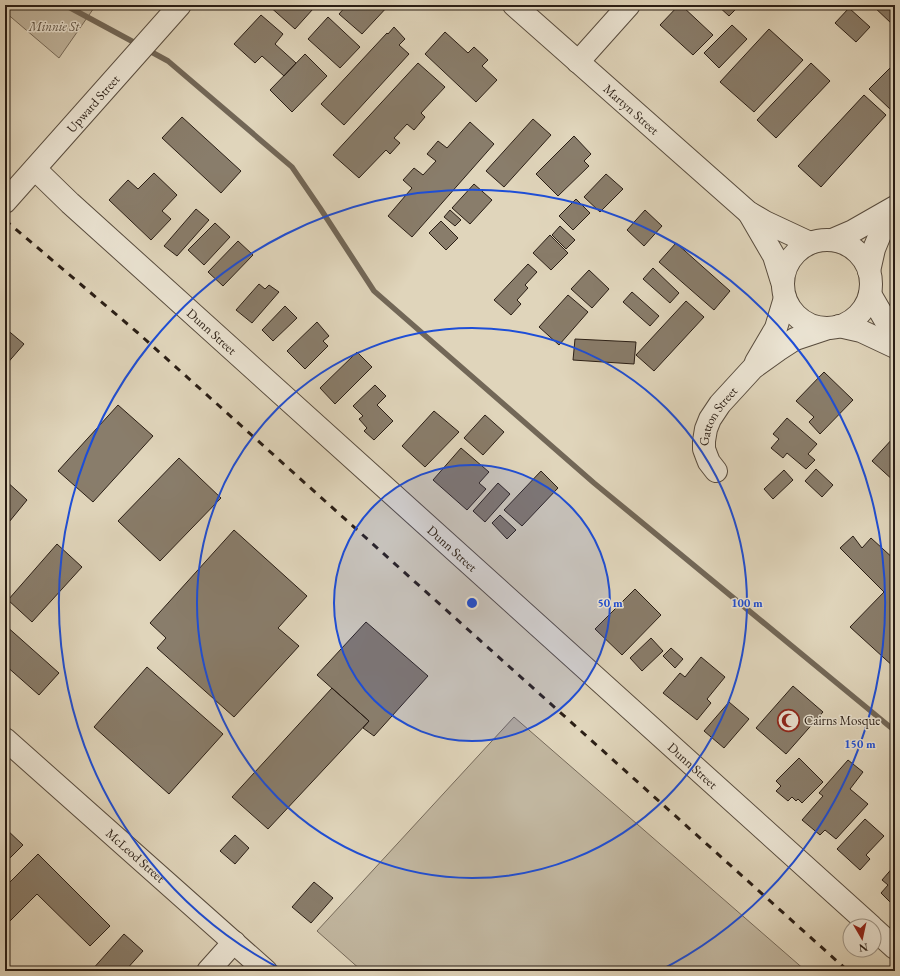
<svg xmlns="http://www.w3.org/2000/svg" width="900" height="976" font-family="'EB Garamond',serif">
  <rect width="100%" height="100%" fill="#e0d5bb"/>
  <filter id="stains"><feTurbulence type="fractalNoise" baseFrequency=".005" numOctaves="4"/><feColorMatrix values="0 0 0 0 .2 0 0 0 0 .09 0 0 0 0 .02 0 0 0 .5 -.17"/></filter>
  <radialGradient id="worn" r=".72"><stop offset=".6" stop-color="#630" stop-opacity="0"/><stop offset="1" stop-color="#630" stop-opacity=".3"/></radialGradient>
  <path fill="#c1b69f" stroke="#766a5a" d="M5 5H96L59 58 5 12Z
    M514 717 806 971H362L317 931Z"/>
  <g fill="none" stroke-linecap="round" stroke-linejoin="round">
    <path stroke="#726757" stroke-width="5.5" d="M65 5 139 45
      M146 49 168 61 292 167 320 208 374 291 594 483 895 731"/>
  </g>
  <path fill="#897d6b" stroke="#2a1e15" d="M268 5H309L313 9 295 29Z
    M347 5H389L362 34 339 14Z
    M679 5H681L713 35 693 55 660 25Z
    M717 5H740L729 16Z
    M872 5H895V21L892 24Z
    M849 8 870 27 856 42 835 23Z
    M261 15 283 34 275 44 296 63 284 76 262 56 255 63 234 44Z
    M328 17 360 47 340 68 308 39Z
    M732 25 747 39 719 68 704 53Z
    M394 27 405 39 399 45 409 54 344 125 321 104 387 33 388 34Z
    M769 29 803 60 754 112 720 82Z
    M445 32 468 53 474 47 488 60 482 66 497 80 476 102 425 54Z
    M305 54 327 76 292 112 270 90Z
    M418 63 445 87 421 113 425 117 414 130 407 124 394 138 400 143 390 154 386 150 359 178 333 155Z
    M811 63 830 81 776 138 757 120Z
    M895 63V106L891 110 869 89Z
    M864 95 886 115 821 187 798 166Z
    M182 117 241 171 221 193 162 138Z
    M533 119 551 135 504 187 486 171Z
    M470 122 494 144 412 237 388 216 412 188 403 180 414 168 423 175 436 161 427 154 438 141 447 148Z
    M574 136 591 154 584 161 589 166 558 196 536 174Z
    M154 173 177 195 162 211 171 219 151 240 109 200 128 180 138 189Z
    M606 174 623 189 600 212 584 197Z
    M474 184 492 200 470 224 452 208Z
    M576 199 590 213 573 230 559 216Z
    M196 209 209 220 177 256 164 246Z
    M450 210 461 220 455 226 444 217Z
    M645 210 662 226 644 246 627 230Z
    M441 221 458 238 446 250 429 233Z
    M215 223 230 237 204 265 188 250Z
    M560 226 575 240 566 249 552 235Z
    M550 235 568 253 551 270 533 253Z
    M238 241 253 255 223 286 208 272Z
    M676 243 730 291 714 310 659 262Z
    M528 264 537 272 525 285 528 288 517 300 521 304 511 315 494 300Z
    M653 268 679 293 670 303 643 279Z
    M589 270 609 289 592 308 571 289Z
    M259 284 265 289 269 285 279 292 252 323 236 310Z
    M632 292 659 316 650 326 623 302Z
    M568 295 588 312 559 345 539 327Z
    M686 301 704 317 654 371 636 355Z
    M285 306 297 318 273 341 262 330Z
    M317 322 329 336 323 341 328 346 305 369 287 351Z
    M5 328 24 344 5 366Z
    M575 339 636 342 634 364 573 360Z
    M357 352 372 367 335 404 320 388Z
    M824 372 853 400 820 434 809 422 814 417 796 401Z
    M375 385 386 396 377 405 393 421 374 440 364 431 367 428 359 419 363 416 353 406Z
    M118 405 153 436 93 502 58 471Z
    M434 411 459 432 425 467 402 446Z
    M485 415 504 432 483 455 464 438Z
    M787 418 817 444 808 454 815 460 806 469 787 453 783 458 771 448 779 439 773 434Z
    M894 437 895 438V482L872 461Z
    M461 448 489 472 479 483 486 489 467 510 433 480Z
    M179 458 221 498 160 561 118 521Z
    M816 469 833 485 822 497 805 481Z
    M784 470 793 480 773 499 764 489Z
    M541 471 558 488 522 526 504 510Z
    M5 480 27 500 5 527Z
    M498 483 510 494 485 522 473 511Z
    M500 515 516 530 507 539 492 523Z
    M234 530 307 596 278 628 299 646 234 717 157 648 166 638 150 623Z
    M853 536 862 548 871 538 895 560V668L850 627 884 592 840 548Z
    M57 544 82 567 32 622 8 600Z
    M635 589 661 615 622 655 595 629Z
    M366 622 428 676 374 736 363 728 369 721 317 675Z
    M5 625 59 673 39 695 5 665Z
    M651 638 663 651 642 671 630 658Z
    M671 648 683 659 675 668 663 656Z
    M701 657 725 677 707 699 711 703 697 720 663 693 680 673 685 677Z
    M147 667 223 734 169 794 94 727Z
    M793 686 823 712 786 754 756 728Z
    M332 688 369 721 268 829 232 797Z
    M729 702 749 719 724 748 704 731Z
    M799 758 823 782 802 803 798 799 796 801 792 797 788 801 776 791 781 786 776 781Z
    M848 760 863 772 850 789 868 804 836 839 825 830 820 835 802 820 823 796 819 793Z
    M865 819 884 836 866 855 870 859 860 870 837 849Z
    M5 828 23 845 5 863Z
    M235 835 249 848 235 864 220 851Z
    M38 854 110 926 90 946 37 894 5 926V887Z
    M895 865V898L891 903 881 893 888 885 882 880Z
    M314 882 333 898 311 923 292 907Z
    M124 934 143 951 125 971H91Z"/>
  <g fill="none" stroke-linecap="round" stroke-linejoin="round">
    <defs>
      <g id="minor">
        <path id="s1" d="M514 5 748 212 765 222 810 243"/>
        <path d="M578 62 629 5"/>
        <path id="s2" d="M35 169 70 203 871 926"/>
        <path id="s3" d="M5 202 180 5"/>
        <path d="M749 213 774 256 783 285"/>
        <path d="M832 240 853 231 895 207"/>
        <circle cx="827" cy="284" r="44"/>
        <path d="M869 271 874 249 881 232 895 211"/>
        <path d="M870 294 895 337"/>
        <path d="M839 326 861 331 895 347"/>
        <path d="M756 362 776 328 785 298"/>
        <path id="s4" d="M716 471 709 462 707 457 704 449V441L706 429 710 419 720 404 753 368 778 350 795 339 828 328"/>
        <path id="s5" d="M5 739 266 971"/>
        <path d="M874 929 895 948"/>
        <path d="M208 971 234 942"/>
      </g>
    </defs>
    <use href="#minor" stroke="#584c3e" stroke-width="24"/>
    <use href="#minor" stroke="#ebe4d3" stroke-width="22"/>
    <path stroke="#2a1e15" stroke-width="3" stroke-dasharray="7 7" stroke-linecap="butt" d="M5 220 138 333 848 971"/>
  </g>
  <circle cx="472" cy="603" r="138" fill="#1d4ed8" fill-opacity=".12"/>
  <g fill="none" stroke="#1d4ed8" stroke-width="2">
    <circle cx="472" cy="603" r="138"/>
    <circle cx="472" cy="603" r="275"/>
    <path d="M285 971A413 413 0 1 1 659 971"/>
  </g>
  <defs>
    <symbol id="mosque-ring" viewBox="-11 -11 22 22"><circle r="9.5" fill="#ebe4d3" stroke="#8f2418" stroke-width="1.5"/><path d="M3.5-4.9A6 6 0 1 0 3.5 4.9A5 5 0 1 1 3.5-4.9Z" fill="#8f2418"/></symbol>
  </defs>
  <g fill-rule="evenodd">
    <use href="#mosque-ring" x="776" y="708" width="25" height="25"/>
  </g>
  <g text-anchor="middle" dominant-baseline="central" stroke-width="3" stroke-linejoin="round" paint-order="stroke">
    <g font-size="13" font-style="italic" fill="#574c3e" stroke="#ebe4d3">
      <text x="54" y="26">Minnie St</text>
    </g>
    <g font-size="13" fill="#2a1e15" stroke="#ebe4d3">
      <text stroke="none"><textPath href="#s3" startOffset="132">Upward Street</textPath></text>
      <text stroke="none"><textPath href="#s1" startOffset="157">Martyn Street</textPath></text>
      <text stroke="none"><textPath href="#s2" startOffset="240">Dunn Street</textPath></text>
      <text stroke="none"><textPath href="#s4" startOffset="62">Gatton Street</textPath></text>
      <text stroke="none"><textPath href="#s2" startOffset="564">Dunn Street</textPath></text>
      <text stroke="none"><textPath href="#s2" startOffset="888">Dunn Street</textPath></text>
      <text stroke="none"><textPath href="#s5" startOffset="175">McLeod Street</textPath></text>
    </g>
    <g font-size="13" fill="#2a1e15" stroke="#ebe4d3" text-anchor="start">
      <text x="804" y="720">Cairns Mosque</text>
    </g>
  </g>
  <circle cx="472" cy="603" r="6" fill="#1d4ed8" stroke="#ebe4d3" stroke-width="2"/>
  <g font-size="12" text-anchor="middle" font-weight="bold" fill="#1d4ed8" stroke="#ebe4d3" stroke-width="3" stroke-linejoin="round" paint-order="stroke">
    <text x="610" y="607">50 m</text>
    <text x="747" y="607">100 m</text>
    <text x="860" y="748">150 m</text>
  </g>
  <rect width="900" height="976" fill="none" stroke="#e0d5bb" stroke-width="20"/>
  <rect x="6" y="6" width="888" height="964" fill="none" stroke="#2a1e15" stroke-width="2"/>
  <rect x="10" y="10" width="880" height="956" fill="none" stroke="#2a1e15"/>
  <g transform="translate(862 938) rotate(171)"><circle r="19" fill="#ebe4d3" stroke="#9e9587"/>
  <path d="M0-3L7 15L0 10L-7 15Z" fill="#8f2418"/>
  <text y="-6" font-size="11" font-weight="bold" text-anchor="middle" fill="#2a1e15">N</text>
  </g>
  <rect width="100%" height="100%" filter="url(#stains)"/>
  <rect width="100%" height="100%" fill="url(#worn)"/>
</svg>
